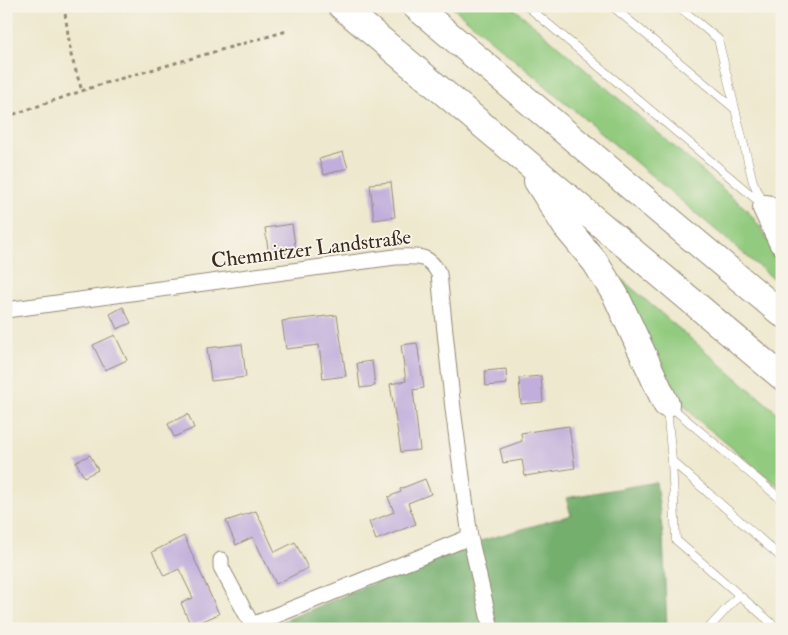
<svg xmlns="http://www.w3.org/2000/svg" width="788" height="635" font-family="'IM FELL Double Pica',serif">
  <rect width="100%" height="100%" fill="#f7f3e8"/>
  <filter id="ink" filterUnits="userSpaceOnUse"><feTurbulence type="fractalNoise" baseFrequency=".02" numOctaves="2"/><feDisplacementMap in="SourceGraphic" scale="10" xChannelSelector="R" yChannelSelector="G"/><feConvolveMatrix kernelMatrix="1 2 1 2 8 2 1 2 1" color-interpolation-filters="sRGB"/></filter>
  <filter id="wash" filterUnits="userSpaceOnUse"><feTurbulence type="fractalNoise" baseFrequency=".0096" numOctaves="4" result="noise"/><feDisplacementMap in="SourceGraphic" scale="20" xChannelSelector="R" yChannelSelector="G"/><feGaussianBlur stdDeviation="1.12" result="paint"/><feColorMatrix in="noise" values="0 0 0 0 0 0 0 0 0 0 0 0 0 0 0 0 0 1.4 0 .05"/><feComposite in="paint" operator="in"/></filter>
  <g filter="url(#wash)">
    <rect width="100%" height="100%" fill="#eee8ce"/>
    <path fill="#92cb7f" stroke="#667a4e" d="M451 6H511L529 21 746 209C763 229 782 259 782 286Z
      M606 266 782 417V489L697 419 674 394Z"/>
    <path fill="#75af6e" stroke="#586c46" d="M656 482 663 537 667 629H265L460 547 571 515 566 498Z"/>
    <g id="blocks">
      <path fill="#c1aedc" d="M343 152 348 168 324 175 319 159Z
        M391 182 395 217 374 220 370 184Z
        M292 224 296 252 269 256 265 228Z
        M123 307 131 323 117 329 110 314Z
        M337 315 346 376 323 379 319 345 286 349 282 321Z
        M115 335 127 360 105 370 93 345Z
        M417 343 424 388 413 390 420 450 401 452 390 384 406 381 401 345Z
        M242 344 246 377 211 381 207 348Z
        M372 361 375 386 360 388 357 363Z
        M506 369 507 384 486 386 485 371Z
        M541 376 543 402 521 404 519 378Z
        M188 414 194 428 174 437 168 424Z
        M569 426 575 468 525 476 522 460 503 463 500 449 522 441 521 433Z
        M90 455 98 470 84 477 76 462Z
        M425 479 431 494 408 503 416 524 376 540 369 522 394 512 388 497 401 492 400 489Z
        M256 511 275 552 295 542 308 568 276 584 253 537 236 545 226 521Z
        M184 536 219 614 191 626 181 603 193 598 179 569 164 576 152 552Z"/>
    </g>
  </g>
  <g filter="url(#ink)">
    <use href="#blocks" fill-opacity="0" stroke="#948976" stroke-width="1"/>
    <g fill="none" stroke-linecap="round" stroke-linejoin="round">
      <defs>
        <path id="service" d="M527 6 763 205
          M612 6 735 109
          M678 6 718 39 753 182 764 204
          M670 406 782 500
          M667 408 672 461 782 558
          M672 461 676 540 776 627
          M708 629 739 595"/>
        <path id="minor" d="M6 310 395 257C417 257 428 253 439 274L453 409 470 537 491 629
          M221 560V567L252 625 470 537"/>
        <path id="motorway" d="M341 6 782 377
          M415 6 782 314
          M537 181 566 227 595 262 616 296 666 404
          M766 208 782 242"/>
      </defs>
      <use href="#service" stroke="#948976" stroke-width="9"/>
      <use href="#minor" stroke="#948976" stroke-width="17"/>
      <use href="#motorway" stroke="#948976" stroke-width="28"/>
      <path stroke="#948976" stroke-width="3" stroke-dasharray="4 4" stroke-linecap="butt" d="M64 6 71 55 82 91
        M6 117 102 84 287 31"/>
      <use href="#service" stroke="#fff" stroke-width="8"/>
      <use href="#minor" stroke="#fff" stroke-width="15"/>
      <use href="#motorway" stroke="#fff" stroke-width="26"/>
    </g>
  </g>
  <g text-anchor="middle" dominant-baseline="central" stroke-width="4" stroke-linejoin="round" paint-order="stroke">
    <g font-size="21" fill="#3b2a1e" stroke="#f7f3e8">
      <text transform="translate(311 249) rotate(-7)">Chemnitzer Landstraße</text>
    </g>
  </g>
  <rect width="788" height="635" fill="none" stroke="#f7f3e8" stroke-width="25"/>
</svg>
